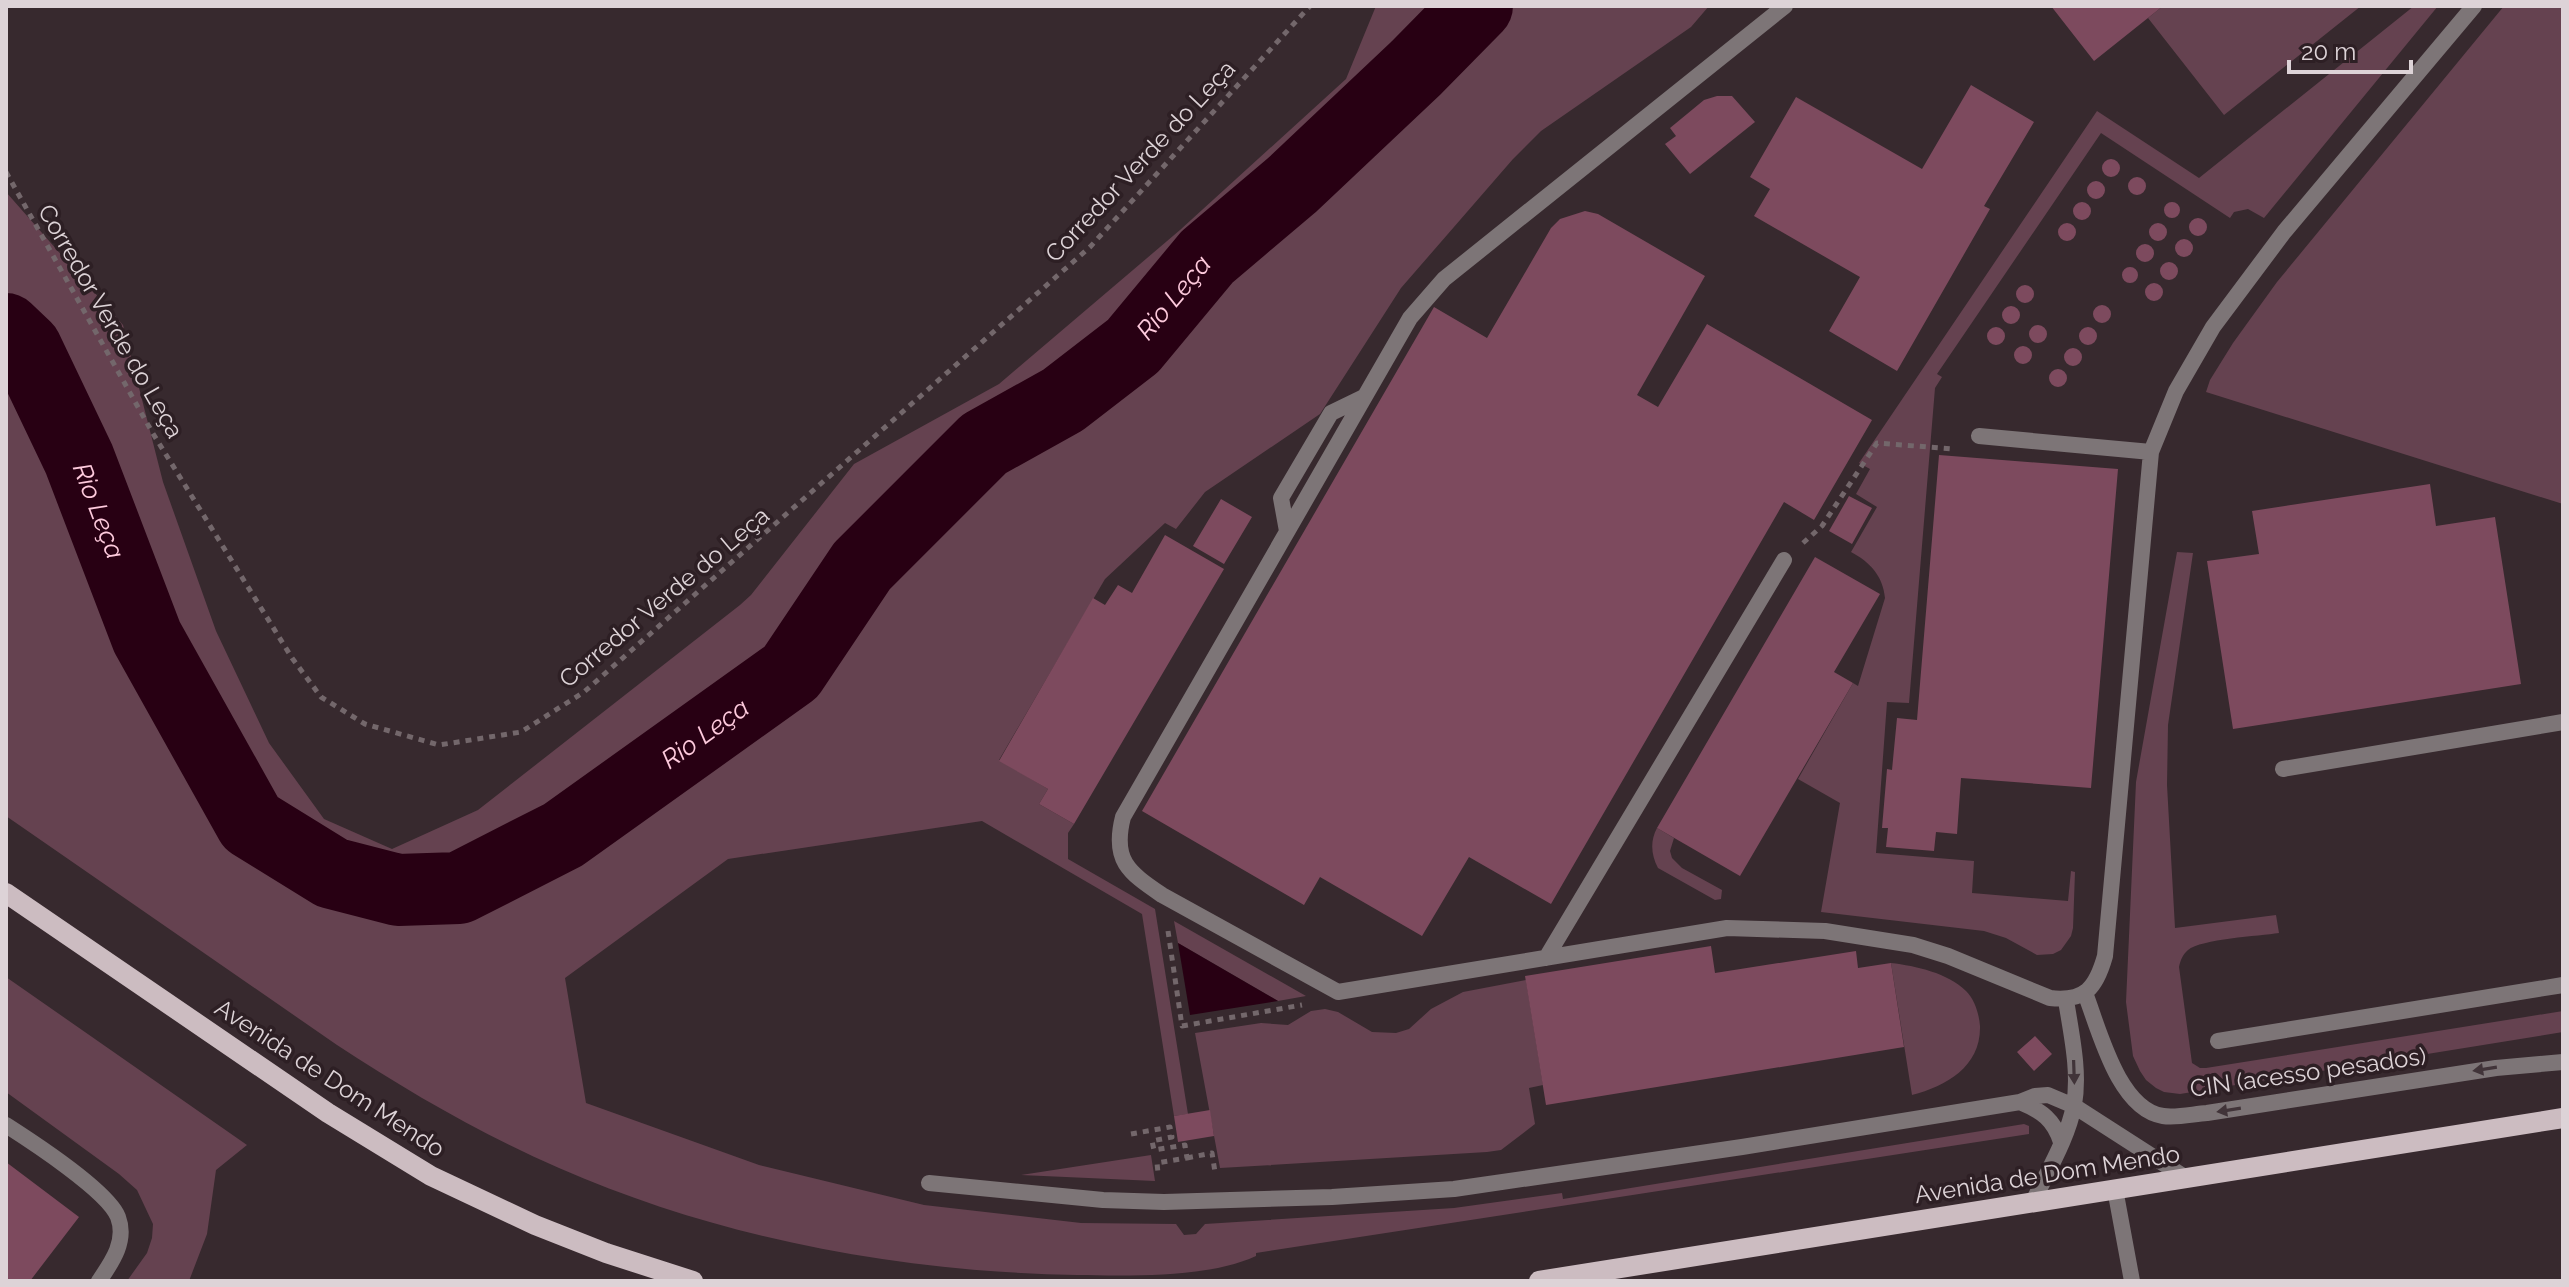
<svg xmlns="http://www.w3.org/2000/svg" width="2569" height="1287" font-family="Raleway,sans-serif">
  <rect width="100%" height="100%" fill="#37292e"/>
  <path fill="#654250" d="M1376 6H1709L1691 27 1541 131 1513 159 1401 288 1320 414 1205 492 1176 529 1165 523 1105 579 999 760 1048 789 1039 804 1074 824 1068 833V859L1155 909 1188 1114 1174 1116 1142 914 982 821 728 859 565 978 586 1103 759 1165 924 1205 1081 1223 1176 1224 1184 1235 1196 1234 1205 1224 1454 1208 1562 1193 1563 1199 2024 1124 2029 1126V1134L1256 1253V1256C1209 1278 1129 1276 1077 1275 901 1272 721 1239 559 1168 481 1134 407 1091 337 1045L6 816V192L123 325 163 482 216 631 269 743 324 819 392 849 478 810 740 605 751 595 854 464 999 384 1180 230 1346 79Z
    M2163 6H2361L2224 115 2148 18Z
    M2414 6H2438L2264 218 2248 209 2234 212 2230 218 2101 133 1937 374 1942 377 1935 388 1909 703 1887 702 1876 853 1974 861 1972 893 2068 901 2071 871 2075 872 2073 928 2071 936 2061 950 2053 954 2037 955 2006 938 1984 931 1821 912 1840 803 1798 779 1853 683 1858 686 1885 598C1883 576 1870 562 1851 552L1877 507 1856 494 1870 469 1859 463 2097 111 2199 178Z
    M2504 6H2563V504L2206 392 2210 380 2233 343 2277 282Z
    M2177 552 2193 553 2168 725 2167 785 2175 928 2276 915 2279 933C2259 936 2201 939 2188 950 2183 954 2180 961 2179 967L2192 1063 2200 1068H2206L2563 1011V1032L2180 1094 2164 1092 2156 1088 2146 1080 2140 1071 2133 1056 2126 1002 2136 782Z
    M1657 828 1674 838 1670 851 1672 858 1682 868 1722 890 1721 899 1715 900 1658 868C1651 855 1650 841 1657 828Z
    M1174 921 1306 996 1278 1001 1178 943Z
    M1891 963C1916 966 1948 973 1966 991 1975 1000 1979 1014 1980 1026 1981 1066 1947 1086 1912 1095Z
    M6 977 247 1145 216 1170 207 1234 189 1281H127L147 1253 152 1238 153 1224 137 1190 119 1174 6 1092Z
    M1526 980 1543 1085 1529 1088 1535 1124 1501 1150 1487 1152 1220 1168 1195 1033 1261 1023 1288 1025 1311 1011 1325 1009 1338 1012 1372 1032 1396 1033 1409 1029 1431 1009 1463 992Z
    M1151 1155 1155 1181 1021 1175Z"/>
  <path fill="#280013" d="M1178 943 1278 1001 1190 1015Z"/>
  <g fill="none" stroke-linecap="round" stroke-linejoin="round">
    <path stroke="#280013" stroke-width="72" id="s1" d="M6 329 26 348 79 459 147 637 251 823 332 873 398 890 459 888 563 835 791 672 862 566 984 444 1063 400 1133 346 1207 257 1292 185 1416 68 1477 6"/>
  </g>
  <path fill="#7d4a5e" d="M2051 6H2163L2094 61Z
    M1971 85 2034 122 1984 206 1990 209 1897 371 1829 331 1860 277 1754 216 1770 189 1750 177 1796 97 1922 169Z
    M1717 96H1732L1755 122 1690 174 1665 144 1676 136 1670 128 1704 100Z
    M2102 168a9 9 0 1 1 18 0a9 9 0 1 1-18 0Z
    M2128 186a9 9 0 1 1 18 0a9 9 0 1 1-18 0Z
    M2087 190a9 9 0 1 1 18 0a9 9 0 1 1-18 0Z
    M2164 210a8 8 0 1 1 16 0a8 8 0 1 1-16 0Z
    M2073 211a9 9 0 1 1 18 0a9 9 0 1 1-18 0Z
    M1585 211 1598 214 1705 276 1637 395 1658 407 1707 324 1872 420 1814 520 1784 502 1551 904 1469 857 1422 936 1320 877 1304 905 1142 811 1434 307 1487 338 1551 228 1560 219Z
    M2189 227a9 9 0 1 1 18 0a9 9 0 1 1-18 0Z
    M2058 232a9 9 0 1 1 18 0a9 9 0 1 1-18 0Z
    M2149 232a9 9 0 1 1 18 0a9 9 0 1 1-18 0Z
    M2175 248a9 9 0 1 1 18 0a9 9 0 1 1-18 0Z
    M2136 253a9 9 0 1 1 18 0a9 9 0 1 1-18 0Z
    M2160 271a9 9 0 1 1 18 0a9 9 0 1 1-18 0Z
    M2122 275a8 8 0 1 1 16 0a8 8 0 1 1-16 0Z
    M2145 292a9 9 0 1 1 18 0a9 9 0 1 1-18 0Z
    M2016 294a9 9 0 1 1 18 0a9 9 0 1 1-18 0Z
    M2093 314a9 9 0 1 1 18 0a9 9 0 1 1-18 0Z
    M2002 315a9 9 0 1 1 18 0a9 9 0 1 1-18 0Z
    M2029 334a9 9 0 1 1 18 0a9 9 0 1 1-18 0Z
    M2079 336a9 9 0 1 1 18 0a9 9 0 1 1-18 0Z
    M1987 336a9 9 0 1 1 18 0a9 9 0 1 1-18 0Z
    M2014 355a9 9 0 1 1 18 0a9 9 0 1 1-18 0Z
    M2064 357a9 9 0 1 1 18 0a9 9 0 1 1-18 0Z
    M2049 378a9 9 0 1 1 18 0a9 9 0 1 1-18 0Z
    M1939 455 2118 469 2091 788 1961 778 1957 834 1936 832 1934 851 1886 847 1888 828H1882L1887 769 1892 770 1897 718 1917 720Z
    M2430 484 2436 526 2495 517 2521 684 2233 729 2207 561 2259 554 2252 511Z
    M1849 496 1872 508 1852 544 1829 531Z
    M1221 499 1252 517 1224 564 1193 546Z
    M1165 535 1224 569 1074 824 1039 804 1048 789 999 761 1093 598 1105 605 1118 585 1132 593Z
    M1815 557 1880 594 1834 672 1853 683 1740 876 1657 828Z
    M1711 946 1715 973 1856 951 1858 968 1891 963 1904 1047 1546 1105 1525 976Z
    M2035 1036 2052 1054 2034 1071 2017 1052Z
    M1210 1110 1214 1136 1178 1142 1174 1116Z
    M6 1162 79 1217 30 1281H6Z"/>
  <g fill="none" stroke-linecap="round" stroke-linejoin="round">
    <path stroke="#73676b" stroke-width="5" stroke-dasharray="6 6" stroke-linecap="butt" d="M6 172 152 432 292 658 321 697 365 724 439 745 521 732 584 692 1090 247 1310 6
      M1803 543 1822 526 1877 443 1954 449
      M1168 931 1182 1026 1302 1005
      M1131 1134 1170 1127 1172 1137 1152 1141 1154 1150 1185 1145 1187 1158 1157 1163 1158 1173
      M1187 1158 1212 1153 1215 1172"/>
    <path stroke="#7d7577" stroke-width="16" d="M1785 6 1444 279 1410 318 1123 817C1112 860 1128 872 1162 895L1338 992 1727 928 1825 931 1913 945 1948 956 2050 998C2085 1002 2096 988 2105 956L2151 452 2176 391 2213 327 2284 232 2474 6
      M1979 436 2151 452
      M1287 531 1281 498 1331 413 1364 397
      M2283 769 2563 722
      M1546 958 1784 560
      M2085 993C2099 1029 2118 1109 2163 1116 2177 1118 2193 1114 2207 1113L2496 1068 2563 1062
      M2218 1041 2563 985
      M2020 1102C2042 1111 2054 1120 2061 1142
      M6 1125C31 1141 108 1191 118 1217 127 1241 112 1262 99 1281
      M929 1183 1103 1200 1164 1202 1332 1197 1454 1189 1742 1147 2020 1102 2035 1096 2048 1095 2074 1106 2186 1178
      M2115 1189 2132 1281
      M2033 1202C2047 1172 2068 1138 2074 1105 2080 1071 2071 1033 2066 1000"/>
    <path stroke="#ccbcc1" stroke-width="20" d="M6 893 328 1113 431 1176 535 1225 606 1253 693 1281
      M1539 1281 2563 1118"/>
  </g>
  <defs><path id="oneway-solid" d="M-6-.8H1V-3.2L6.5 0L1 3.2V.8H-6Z" transform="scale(2)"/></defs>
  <g fill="#413439">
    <use href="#oneway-solid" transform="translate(2485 1069) rotate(171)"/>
    <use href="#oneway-solid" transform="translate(2074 1072) rotate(88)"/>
    <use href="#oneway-solid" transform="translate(2229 1110) rotate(171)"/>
  </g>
  <g text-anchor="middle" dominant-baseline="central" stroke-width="7" stroke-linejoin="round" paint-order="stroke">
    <g font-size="24" fill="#ddd3d7" stroke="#2d1f24">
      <text transform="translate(1140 161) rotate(-47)">Corredor Verde do Leça</text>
      <text transform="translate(111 321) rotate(60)">Corredor Verde do Leça</text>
      <text transform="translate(664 597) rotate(-40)">Corredor Verde do Leça</text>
      <text transform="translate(2308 1072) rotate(-8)">CIN (acesso pesados)</text>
      <text transform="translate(330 1078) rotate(33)">Avenida de Dom Mendo</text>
      <text transform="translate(2047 1174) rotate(-9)">Avenida de Dom Mendo</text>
    </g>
    <g font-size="26" font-style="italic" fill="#fecadd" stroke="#2d1f24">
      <text stroke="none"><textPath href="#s1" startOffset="1718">Rio Leça</textPath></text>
      <text stroke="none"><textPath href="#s1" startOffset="206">Rio Leça</textPath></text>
      <text stroke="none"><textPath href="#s1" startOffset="1070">Rio Leça</textPath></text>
    </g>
  </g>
  <rect width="2569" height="1287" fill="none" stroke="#ddd3d7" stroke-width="16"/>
  <path d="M2289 60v12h122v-12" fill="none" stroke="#ddd3d7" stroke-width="4"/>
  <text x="2301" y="60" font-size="24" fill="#ddd3d7" stroke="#2d1f24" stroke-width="6" paint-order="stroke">20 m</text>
</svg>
